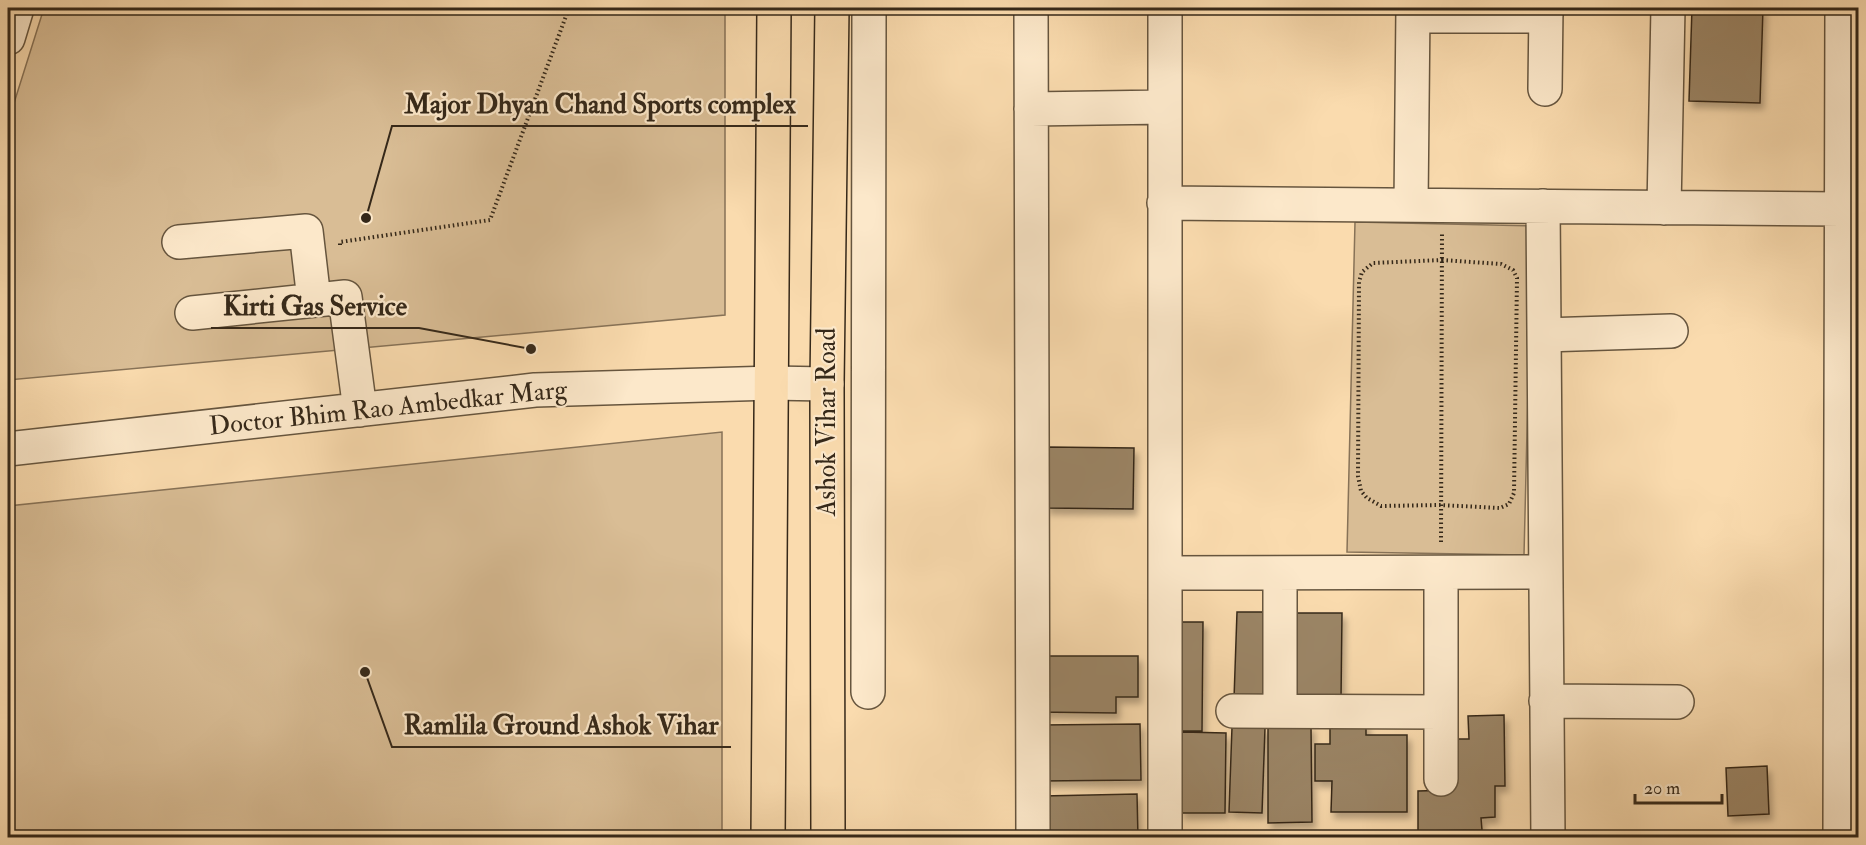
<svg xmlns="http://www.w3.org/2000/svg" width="1866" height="845" font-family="'IM FELL Double Pica',serif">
  <defs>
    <filter id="shadow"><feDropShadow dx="3.5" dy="6" stdDeviation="3" flood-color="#0004"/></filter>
  </defs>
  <rect width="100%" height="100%" fill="#fadbae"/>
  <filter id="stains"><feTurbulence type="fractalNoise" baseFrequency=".00333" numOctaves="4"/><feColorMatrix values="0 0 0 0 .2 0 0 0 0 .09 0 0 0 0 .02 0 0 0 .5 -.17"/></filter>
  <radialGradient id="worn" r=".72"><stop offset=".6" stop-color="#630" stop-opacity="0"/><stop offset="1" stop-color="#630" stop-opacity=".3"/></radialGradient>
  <path fill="#d9bd95" stroke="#877257" stroke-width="1.5" d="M44 8H725V315L8 380V122Z
    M1355 222 1532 226 1524 555 1347 552Z
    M722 432V837H8V506Z"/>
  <path fill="#9b8566" stroke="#352819" stroke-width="1.5" filter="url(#shadow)" d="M1692 8H1763L1760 103 1689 101Z
    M1047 447 1134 448 1133 509 1046 508Z
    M1237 612H1271L1268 700 1234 699Z
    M1293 613H1342L1341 700 1292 699Z
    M1170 622H1203L1202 731H1169Z
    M1037 656H1138V697H1116V713L1036 712Z
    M1504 715 1505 786H1495V817L1481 818 1482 830 1418 831V791L1453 790 1452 739H1469L1468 716Z
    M1330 722H1366V735H1407V812H1331L1332 781H1315V744H1330Z
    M1140 724 1141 780 1041 781V725Z
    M1268 726H1311L1312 822 1268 823Z
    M1232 727 1265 728 1262 813 1229 812Z
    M1182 732 1226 733 1225 813H1181Z
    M1767 766 1769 814 1728 816 1726 768Z
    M1137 794 1138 838H1043V796Z"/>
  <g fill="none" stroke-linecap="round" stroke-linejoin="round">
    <defs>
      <path id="minor" d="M1031 8 1033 838
        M1165 8V838
        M1413 16H1546
        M8 38 17 8
        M1545 89 1546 8
        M1031 109 1165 107
        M1164 203 1841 209
        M1411 205 1413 8
        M1543 206 1548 838
        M1664 208 1668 8
        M179 242 306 231 314 300
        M192 313 345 297 360 410
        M1544 335 1671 331
        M8 449 535 390 770 383 827 384
        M1165 573 1545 572
        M1441 573V779
        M868 692 869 12
        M1546 701 1677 702
        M1233 711 1441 712
        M1280 711V573
        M1840 838 1842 8"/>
      <path id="major" d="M768 838 774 8
        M828 838 827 384 832 8"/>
    </defs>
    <use href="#minor" stroke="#66553e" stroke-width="36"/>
    <use href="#major" stroke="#352819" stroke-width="36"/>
    <path stroke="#352819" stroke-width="4" stroke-dasharray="1.5 3" stroke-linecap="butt" d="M340 245V242L490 220 569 8
      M1442 260 1501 264 1513 270 1517 278 1514 493 1509 504 1500 508 1440 505 1381 506 1367 498 1361 491 1358 476 1359 282 1362 272 1373 263Z
      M1441 542 1442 234"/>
    <use href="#minor" stroke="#fce8ca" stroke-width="33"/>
    <use href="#major" stroke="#fadbae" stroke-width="33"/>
  </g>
  <g text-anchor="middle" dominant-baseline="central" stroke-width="4.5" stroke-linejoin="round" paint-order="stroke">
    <g font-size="26" fill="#352819" stroke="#fce8ca">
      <text transform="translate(388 408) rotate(-6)">Doctor Bhim Rao Ambedkar Marg</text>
      <text transform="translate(827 422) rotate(-90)">Ashok Vihar Road</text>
    </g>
  </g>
  <path fill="none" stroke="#352819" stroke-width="2" d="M366 218L392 126H808M531 349L419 328H211M365 672L392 747H731"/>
  <g fill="#352819" stroke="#fce8ca" stroke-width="2">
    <circle cx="366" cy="218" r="6"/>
    <circle cx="531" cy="349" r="6"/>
    <circle cx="365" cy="672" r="6"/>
  </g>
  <g font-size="27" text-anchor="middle" font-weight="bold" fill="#352819" stroke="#fce8ca" stroke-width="4.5" stroke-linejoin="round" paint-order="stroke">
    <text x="600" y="113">Major Dhyan Chand Sports complex</text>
    <text x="315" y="315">Kirti Gas Service</text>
    <text x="561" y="734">Ramlila Ground Ashok Vihar</text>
  </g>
  <rect width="1866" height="845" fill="none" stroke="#fadbae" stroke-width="30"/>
  <rect x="9" y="9" width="1848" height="827" fill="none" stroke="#352819" stroke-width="3"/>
  <rect x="15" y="15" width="1836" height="815" fill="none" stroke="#352819" stroke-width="1.5"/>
  <path d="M1635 794v9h87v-9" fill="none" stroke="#352819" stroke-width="3"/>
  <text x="1644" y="794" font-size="18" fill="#352819" stroke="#fce8ca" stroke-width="4.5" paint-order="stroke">20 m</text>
  <rect width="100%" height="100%" filter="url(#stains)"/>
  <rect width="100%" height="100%" fill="url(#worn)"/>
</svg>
